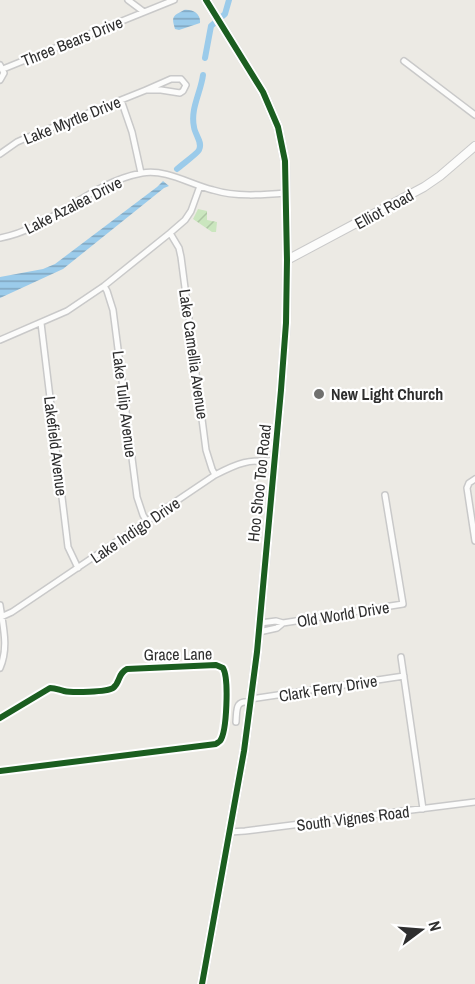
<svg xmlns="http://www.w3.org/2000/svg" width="475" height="984" font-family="'Archivo Narrow',sans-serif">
  <defs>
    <pattern id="garden-furrows" width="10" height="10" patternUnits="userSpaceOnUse" patternTransform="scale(1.5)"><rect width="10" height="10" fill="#cae6be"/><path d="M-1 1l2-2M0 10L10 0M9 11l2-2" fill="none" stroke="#aec6a4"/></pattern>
    <pattern id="water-rules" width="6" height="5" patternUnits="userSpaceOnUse" patternTransform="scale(1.5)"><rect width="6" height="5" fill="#9bcbea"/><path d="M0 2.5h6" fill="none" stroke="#7fa5be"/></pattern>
  </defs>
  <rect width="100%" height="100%" fill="#eceae4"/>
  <path fill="url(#garden-furrows)" d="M198 209 207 211V220L217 222 216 232H212L193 219Z"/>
  <path fill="url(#water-rules)" d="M184 10C193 9 201 14 200 23L179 30 175 29C171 16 173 16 184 10Z
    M163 181 169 186 164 188 63 269 0 298V277L43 269 55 264 157 187Z"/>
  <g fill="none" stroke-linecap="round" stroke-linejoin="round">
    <path stroke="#9bcbea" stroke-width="6" d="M205 58 211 26 225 14 229 0
      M177 169C181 165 197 154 199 150 203 142 195 135 194 127 190 109 201 92 203 75"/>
    <defs>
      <path id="street" d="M128 0 144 12
        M404 61 475 115
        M0 65 4 73 0 80
        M3 69 174 0
        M121 100 132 132 141 173
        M0 154 17 142 26 138 146 90 171 79H181L186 85 183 91 180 93 161 90H146
        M170 233 179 248 181 257 206 450 212 469 215 475
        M0 238C51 229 88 183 142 173 167 169 189 184 213 190 236 197 262 195 286 193
        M104 286 107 291 113 310 137 497 143 515 147 522
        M41 323 68 547 78 568
        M0 340 67 311 104 286 170 233 185 220 191 211 200 186
        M475 479 469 483 467 488 475 541
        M0 605C3 626 9 648 0 668
        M1 617 12 612 215 475C240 462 247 460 275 461
        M260 623 276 621 283 623
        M259 632 277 628 283 623 403 604 385 495
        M401 657 423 809
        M251 699 404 676
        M0 718 50 688C56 688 59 690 64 691 72 693 107 692 113 688 121 682 117 674 127 669L216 665 223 668C229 678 227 732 220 741 219 742 217 743 216 744L0 771
        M236 722C237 709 235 700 251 702
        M230 832 245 831 475 802"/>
      <path id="secondary" d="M287 260 424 187 440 176 475 146
        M202 984 244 751 257 652 281 390 286 323 287 260 285 161 278 127 263 92 206 0"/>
    </defs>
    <use href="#street" stroke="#c9c9c9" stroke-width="8"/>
    <use href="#secondary" stroke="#c9c9c9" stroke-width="10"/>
    <use href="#street" stroke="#fcfcfb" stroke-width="5"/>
    <use href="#secondary" stroke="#fcfcfb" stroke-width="8"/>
    <defs>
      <path id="cycleway" d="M0 718 50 688C56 688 59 690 64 691 72 693 107 692 113 688 121 682 117 674 127 669L216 665 223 668C229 678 227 732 220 741 219 742 217 743 216 744L0 771
        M202 984 244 751 257 652 281 390 286 323 287 260 285 161 278 127 263 92 206 0"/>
    </defs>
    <use href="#cycleway" stroke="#fff" stroke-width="10"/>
    <use href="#cycleway" stroke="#1b5e20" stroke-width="6"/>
  </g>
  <circle fill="#70706e" stroke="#fff" stroke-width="2" cx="319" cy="394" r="6"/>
  <g text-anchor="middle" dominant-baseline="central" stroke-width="4.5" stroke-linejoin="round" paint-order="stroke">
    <g font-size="16" fill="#2e2e2e" stroke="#fff">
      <text transform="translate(72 41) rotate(-22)">Three Bears Drive</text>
      <text transform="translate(72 120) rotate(-22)">Lake Myrtle Drive</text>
      <text transform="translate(73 205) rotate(-27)">Lake Azalea Drive</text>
      <text transform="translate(384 209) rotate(-29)">Elliot Road</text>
      <text transform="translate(194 354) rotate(82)">Lake Camellia Avenue</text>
      <text transform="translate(125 404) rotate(83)">Lake Tulip Avenue</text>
      <text transform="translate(56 446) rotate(83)">Lakefield Avenue</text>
      <text transform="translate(259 483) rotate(-84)">Hoo Shoo Too Road</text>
      <text transform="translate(135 530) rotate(-34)">Lake Indigo Drive</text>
      <text transform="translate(343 614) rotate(-9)">Old World Drive</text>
      <text transform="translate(178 654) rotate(-1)">Grace Lane</text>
      <text transform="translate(328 688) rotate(-9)">Clark Ferry Drive</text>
      <text transform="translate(353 818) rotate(-7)">South Vignes Road</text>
    </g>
    <g font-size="16" font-weight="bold" fill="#2e2e2e" stroke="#fff" text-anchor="start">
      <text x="331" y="394">New Light Church</text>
    </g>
  </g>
  <g transform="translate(421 930) rotate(74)" stroke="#ffffff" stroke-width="4.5" paint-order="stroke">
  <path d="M0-4.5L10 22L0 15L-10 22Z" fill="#2e2e2e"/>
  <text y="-9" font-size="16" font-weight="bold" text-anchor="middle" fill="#2e2e2e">N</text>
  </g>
</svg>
